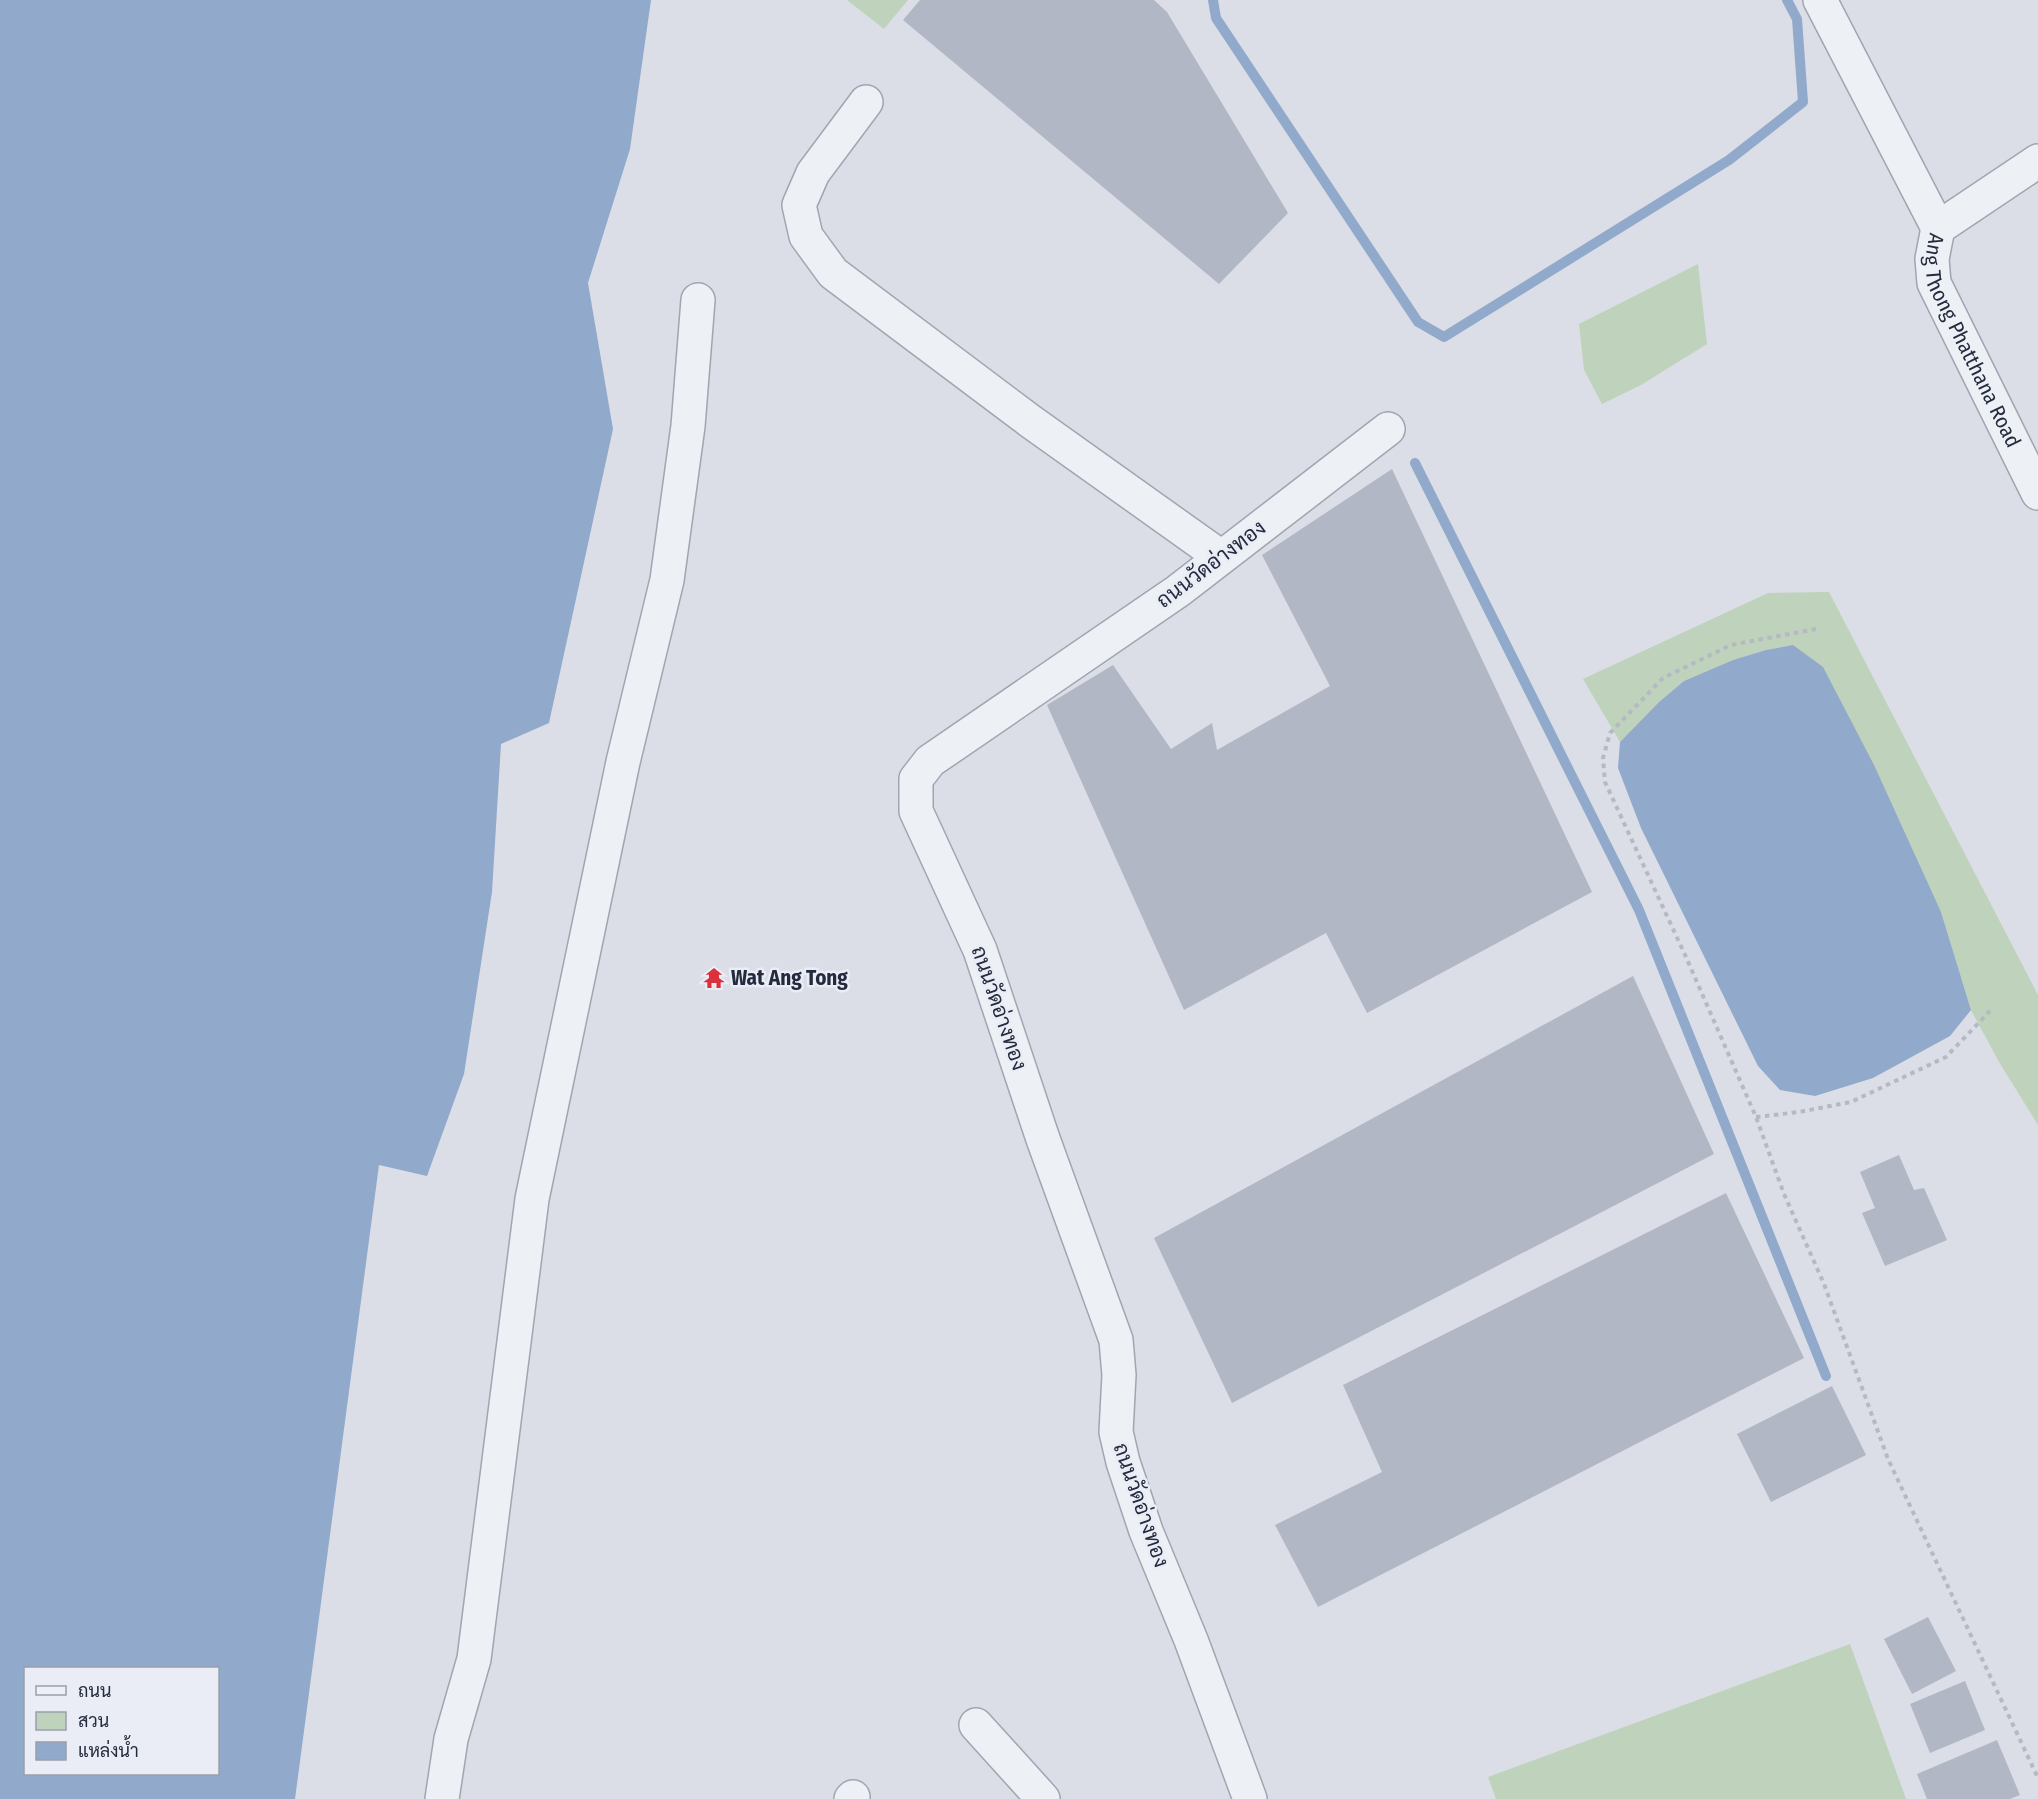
<svg xmlns="http://www.w3.org/2000/svg" width="2038" height="1799" font-family="'Fira Sans Condensed',Sarabun,sans-serif">
  <rect width="100%" height="100%" fill="#dbdee7"/>
  <path fill="#bfd2bb" d="M847 0H908L884 29Z
    M1698 264 1707 344 1641 385 1602 404 1584 370 1579 324Z
    M1829 592 2038 995V1125L1999 1062 1971 1010 1941 912 1793 645 1766 650 1733 660 1684 681 1659 702 1620 742 1583 679 1768 593Z
    M1850 1644 1906 1799H1496L1488 1777Z"/>
  <path fill="#91a9cb" fill-rule="evenodd" d="M0 0H651L630 149 588 283 613 429 549 723 501 744 492 892 464 1074 427 1176 379 1165 295 1799H0ZM218 1668V1774H26V1668Z
    M1793 645 1823 667 1874 765 1941 912 1971 1010 1950 1036 1873 1078 1815 1096 1780 1090 1758 1066 1641 828 1618 768 1620 742 1659 702 1684 681 1733 660 1766 650Z"/>
  <g fill="none" stroke-linecap="round" stroke-linejoin="round">
    <path stroke="#91a9cb" stroke-width="10" d="M1213 0 1216 18 1418 322 1444 337 1729 160 1803 102 1797 19 1787 0
      M1415 463 1639 910 1826 1376"/>
  </g>
  <path fill="#b1b7c4" d="M920 0H1154L1167 12 1288 213 1219 284 903 20Z
    M1392 469 1592 892 1367 1013 1326 933 1184 1010 1047 705 1113 665 1171 749 1212 723 1217 750 1330 686 1262 555Z
    M1633 976 1714 1154 1232 1403 1154 1238Z
    M1899 1155 1914 1190 1924 1188 1947 1240 1885 1266 1862 1213 1875 1208 1860 1172Z
    M1726 1193 1804 1358 1318 1607 1275 1525 1382 1472 1343 1385Z
    M1832 1386 1866 1455 1771 1502 1737 1434Z
    M1928 1617 1956 1671 1912 1694 1884 1639Z
    M1965 1681 1985 1730 1930 1753 1910 1704Z
    M1997 1740 2020 1795 2010 1799H1927L1917 1774Z"/>
  <g fill="none" stroke-linecap="round" stroke-linejoin="round">
    <defs>
      <g id="minor">
        <path d="M1820 0 1938 228"/>
        <path d="M866 102 813 173 799 205 806 236 833 273 1030 421 1221 557"/>
        <path id="s1" d="M2038 161 1938 228 1932 259 1934 283 2038 493"/>
        <path d="M976 1725 1043 1799"/>
        <path d="M442 1799 451 1739 474 1659 532 1199 623 762 667 580 688 426 698 300"/>
        <path d="M851 1799 853 1797"/>
        <path d="M1250 1799 1191 1640 1146 1531 1123 1462 1116 1432 1119 1375 1116 1340 1043 1139 980 950 916 811V779L930 761 1178 591 1388 429"/>
      </g>
    </defs>
    <use href="#minor" stroke="#a0a5b1" stroke-width="36"/>
    <path stroke="#b5b9c2" stroke-width="4" stroke-dasharray="4.5 4.5" stroke-linecap="butt" d="M1816 629 1731 645 1663 678 1610 733 1603 758 1605 782 1686 957 1756 1117 1784 1194 1824 1284 1888 1459 2038 1778
      M1756 1117 1799 1112 1851 1102 1946 1057 1990 1011"/>
    <use href="#minor" stroke="#edf0f5" stroke-width="33"/>
  </g>
  <defs>
    <symbol id="temple-bare" viewBox="-9 -9 18 18"><path d="M0-6L5-2H3V0L6.5 2.5H4V6H1.5V3h-3V6H-4V2.5H-6.5L-3 0V-2H-5Z" fill="#da313d" stroke="#eaedf5" stroke-width="2.5" paint-order="stroke"/></symbol>
  </defs>
  <g fill-rule="evenodd">
    <use href="#temple-bare" x="699" y="963" width="30" height="30"/>
  </g>
  <g text-anchor="middle" dominant-baseline="central" stroke-width="5" stroke-linejoin="round" paint-order="stroke">
    <g font-size="21" fill="#242b3e" stroke="#eaedf5">
      <text stroke="none"><textPath href="#s1" startOffset="242">Ang Thong Phatthana Road</textPath></text>
      <text transform="translate(1211 564) rotate(-37)">ถนนวัดอ่างทอง</text>
      <text transform="translate(999 1008) rotate(71)">ถนนวัดอ่างทอง</text>
      <text transform="translate(1141 1505) rotate(71)">ถนนวัดอ่างทอง</text>
    </g>
    <g font-size="21" font-weight="bold" fill="#242b3e" stroke="#eaedf5" text-anchor="start">
      <text x="731" y="978">Wat Ang Tong</text>
    </g>
  </g>
  <rect x="24" y="1667" width="195" height="108" fill="#eaedf5" stroke="#9b9fac" stroke-width="1.5"/>
  <rect x="36" y="1686" width="30" height="9" fill="#edf0f5" stroke="#9b9fac" stroke-width="1.5"/>
  <text x="78" y="1697" font-size="18" fill="#242b3e">ถนน</text>
  <rect x="36" y="1712" width="30" height="18" fill="#bfd2bb" stroke="#9b9fac" stroke-width="1.5"/>
  <text x="78" y="1727" font-size="18" fill="#242b3e">สวน</text>
  <rect x="36" y="1742" width="30" height="18" fill="#91a9cb" stroke="#9b9fac" stroke-width="1.5"/>
  <text x="78" y="1757" font-size="18" fill="#242b3e">แหล่งน้ำ</text>
</svg>
